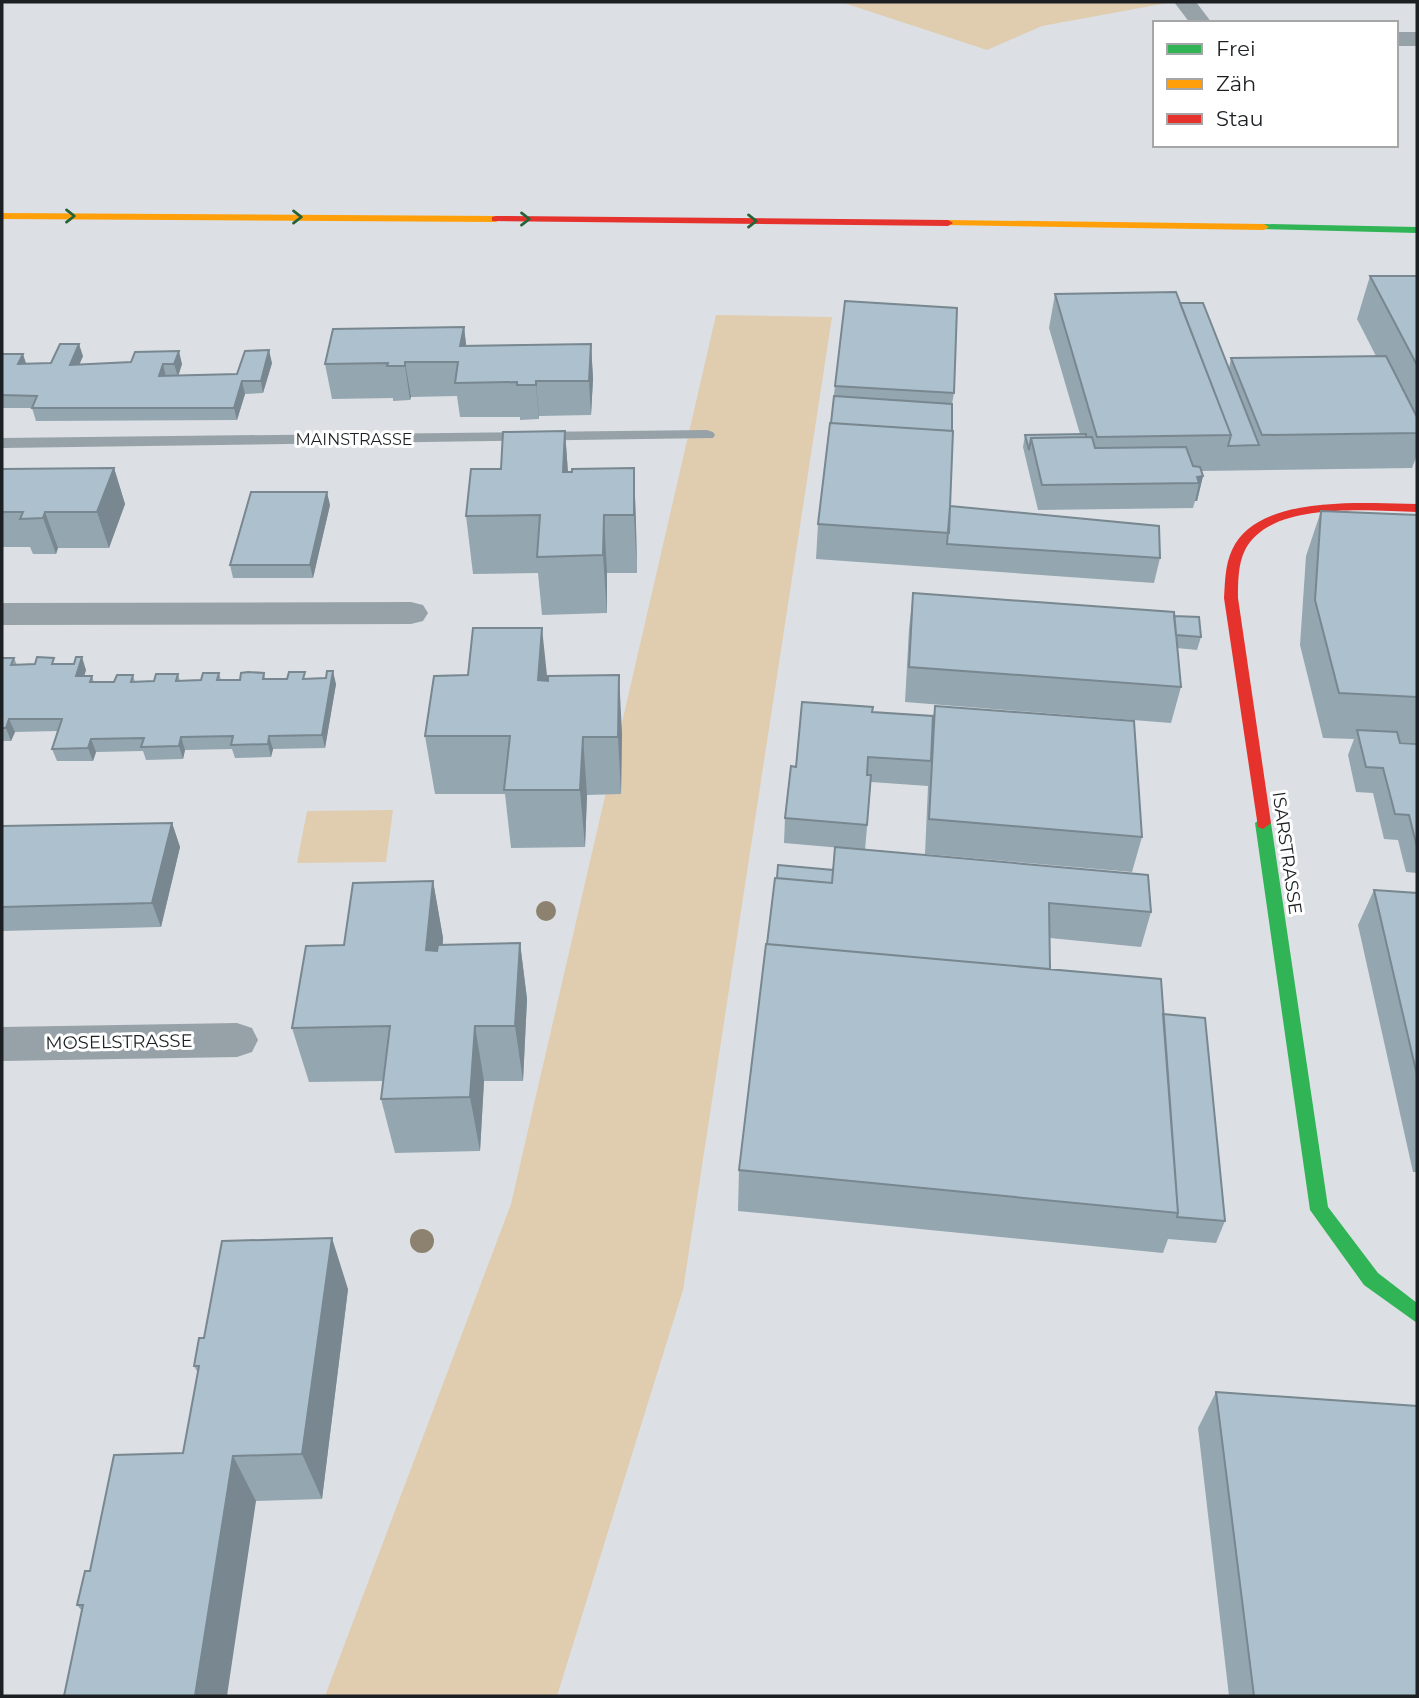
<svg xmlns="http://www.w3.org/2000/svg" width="1419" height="1698" font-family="Montserrat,sans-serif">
  <rect width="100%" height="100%" fill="#dce0e4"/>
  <path fill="#e0ccaf" d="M841 2H1166L1167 3 1042 26 987 50Z
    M716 315 832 317 683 1290 557 1696H325L511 1204Z
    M393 810 386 862 297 863 307 811Z"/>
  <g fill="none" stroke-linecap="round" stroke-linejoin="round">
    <path fill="#97a2a8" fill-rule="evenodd" d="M707 430 713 432 715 435 713 438 2 448V438Z"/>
    <path fill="#97a2a8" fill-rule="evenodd" d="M1174 2H1196L1212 23H1190Z
      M1396 32H1417V46H1396Z
      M411 602 423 605 428 613 423 621 411 624 2 625V603Z
      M237 1023 252 1028 258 1040 252 1052 237 1057 2 1061V1027Z"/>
    <path fill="#30b455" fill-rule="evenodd" d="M1264 224 1417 227V233L1260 229 1259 227Z
      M1263 817 1271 823 1328 1207 1378 1273 1417 1303V1323L1364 1285 1310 1210 1255 823Z"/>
    <path fill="#ff9f0a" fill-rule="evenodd" d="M2 213 496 216 501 219 496 222 2 219Z
      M948 220 1264 224 1269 227 1264 230 944 225V221Z"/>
    <path fill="#e5322d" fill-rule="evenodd" d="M496 216 948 220 953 223 948 226 492 221V217Z
      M1374 503 1417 504V512C1371 511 1270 500 1245 550 1238 564 1238 582 1238 598L1271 823 1263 829 1258 827 1224 598C1225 582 1225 565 1232 550 1253 503 1330 503 1374 503Z"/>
  </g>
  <g fill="#8d826f">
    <circle cx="546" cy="911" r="10"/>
    <circle cx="422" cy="1241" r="12"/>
  </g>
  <path fill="#94a6b0" d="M1370 276H1417V455L1412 468 1201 471 1203 476 1197 501H1195L1193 508 1038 510 1023 447 1025 435 1080 434 1049 328 1055 294 1180 303 1229 368 1231 358 1376 356 1357 319Z
    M464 327 466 345 591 344 593 379 591 415 539 416V419L520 420V417H460L457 396 411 397 410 400 393 401V398L332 399 325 364Z
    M2 354 26 364 51 363 83 356 79 365 182 364 178 375 237 374 272 363 263 393 245 394 237 420 36 421 32 408H2Z
    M835 386 954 393 952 404 950 506 1160 558 1154 583 816 559 818 524Z
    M565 431 568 472 634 468 636 525 637 573H607V613L542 615 538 573 473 574 466 516 501 469Z
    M114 468 125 504 109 548H58L56 554H33L30 547H2V469Z
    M330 505 313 578H233L230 565Z
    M1321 511 1417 515V743L1400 742V743L1417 744V873L1406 872 1398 840 1384 839 1373 793 1356 792 1348 755 1354 739 1323 738 1300 645 1306 556Z
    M913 593 1174 616 1201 637 1197 650 1177 648 1181 687 1171 723 905 702 909 629Z
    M2 658H14L17 665 57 664 86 670 84 676H92L94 682H114L133 675 135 682 154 681 178 674 180 681 201 680 219 673 221 680H240L264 673 265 679H306L336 684 325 748 273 749 271 757 235 758 232 749 185 750 183 759 146 760 143 751 96 752 93 761H57L52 749 57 731 15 732 11 741H2Z
    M547 680 622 733 621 794 587 795 585 847 511 848 505 794H435L425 736Z
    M935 706 1142 837 1132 872 925 854 928 786 871 782 865 850 1151 912 1141 947 1050 938V969L1163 1014 1225 1221 1216 1243 1168 1239 1163 1253 738 1211 739 1170 833 870 853 849 784 843 785 818 796 767 872 712 933 717Z
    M172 823 180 847 161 927 2 931V826Z
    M433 881 443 938V945L520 943 527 999 523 1081H484L480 1151 395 1153 381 1099 383 1081 309 1082 292 1028 344 945Z
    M1374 890 1417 893V1172H1413L1358 925Z
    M348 1289 322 1499 256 1501 82 1611 77 1605 90 1571 183 1453 198 1373 194 1366 204 1338Z
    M1216 1392 1417 1696H1229L1198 1428Z"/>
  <path fill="#788790" d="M464 327 468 361 460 346Z
    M79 344 83 356 74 377 70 365Z
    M591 344 593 379 591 415 589 381Z
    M269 350 272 363 263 393 261 381Z
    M179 351 182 364 178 377 174 364Z
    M23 354 27 366 18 364Z
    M405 362 411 397 410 400 405 366Z
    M163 364 166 377 159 376Z
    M242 381 245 394 237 420 234 408Z
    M536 381 539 416V419L536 385Z
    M565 431 569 488 563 472Z
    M114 468 125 504 109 548 97 512Z
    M634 468 636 525 637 573 634 515Z
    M1203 476 1197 501H1195L1199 483 1197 477Z
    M327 492 330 505 313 578 310 565Z
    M45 512 58 548 56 554 43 518Z
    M604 515 607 573V613L603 555Z
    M542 628 548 685 538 680Z
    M82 657 86 670 80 689 76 676Z
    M333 671 336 684 325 748 322 735Z
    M619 675 622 733 621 794 618 737Z
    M9 719 15 732 11 741 6 728Z
    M269 736 273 749 271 757 268 744Z
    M181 737 185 750 183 759 179 746Z
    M583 737 587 795 585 847 580 790Z
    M91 739 96 752 93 761 88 748Z
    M172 823 180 847 161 927 152 903Z
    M433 881 443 938 437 1007 426 950Z
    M520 943 527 999 523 1081 515 1026Z
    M475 1026 484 1081 480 1151 470 1097Z
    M332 1238 348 1289 322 1499 302 1454Z
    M233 1456 256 1501 227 1696H195Z"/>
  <path fill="#acc1cd" stroke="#788790" stroke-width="2" d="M1370 276H1417V365Z
    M1176 292 1231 435 1097 437 1055 294Z
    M845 301 957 308 954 393 835 386Z
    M1180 303H1203L1259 445 1228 446 1231 435Z
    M464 327 460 346 591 344 589 381H536V385H517V382L455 383 458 362H405V366H387L388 363 325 364 333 329Z
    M60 344H79L70 365 131 362 135 352 179 351 174 364H163L159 376 237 374 245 351 269 350 261 381H242L234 408H32L37 396 2 395V354H23L18 364 51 363Z
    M1386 356 1417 417V433L1262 435 1231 358Z
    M834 396 952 404V431L831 423Z
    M830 423 953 431 949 533 818 524Z
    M565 431 563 472H572V469L634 468V515H604L603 555 537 557 540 515 466 516 471 469H501L503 432Z
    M1086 434V437L1031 438 1029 450 1025 435Z
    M1092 437 1095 448 1186 447 1193 466 1200 467 1203 476 1197 477 1199 483 1042 485 1031 438Z
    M114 468 97 512H45L43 518 20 519 23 512H2V469Z
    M251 492H327L310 565H230Z
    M950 506 1159 526 1160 558 947 544Z
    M1321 511 1417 515V697L1339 693 1315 600Z
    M913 593 1174 612 1181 687 909 667Z
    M1174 616 1199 617 1201 637 1176 635Z
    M473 628H542L538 680 548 681V676L619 675 618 737H583L580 790H504L510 736H425L434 676 468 675Z
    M37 657 54 658 52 664H74L76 657H82L76 676H92L90 682H114L117 675H133L131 682 154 681 156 674H178L176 681 201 680 203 673H219L217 680H240L241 673 248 672 264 673 263 679H287L289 672H305L303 679 326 678 327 671H333L322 735 269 736 268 744 231 745 233 736 181 737 179 746 141 747 144 738 91 739 88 748 52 749 62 719H9L6 728H2V658H14L11 665 35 664Z
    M802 702 873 707 872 712 933 716 931 761 868 757 867 775H871L867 825 785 818 791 766 796 767Z
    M935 706 1134 721 1142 837 929 819Z
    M1357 730 1397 732 1400 743 1417 744V847L1409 815 1395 814 1383 768 1366 767Z
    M172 823 152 903 2 907V826Z
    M835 847 1148 875 1151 912 1049 903 1050 969 767 944 775 878 832 883Z
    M778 865 833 870 832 883 777 878Z
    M433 881 426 950 437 951 438 945 520 943 515 1026H475L470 1097 381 1099 390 1026 292 1028 306 946 344 945 353 883Z
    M1374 890 1417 893V1075Z
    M766 944 1161 979 1178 1213 739 1170Z
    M1163 1014 1205 1018 1225 1221 1177 1217 1178 1213Z
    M332 1238 302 1454 233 1456 195 1696H64L83 1605H77L85 1571H90L114 1455 183 1453 199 1366H194L199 1338H204L222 1241Z
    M1216 1392 1417 1406V1696H1254Z"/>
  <defs><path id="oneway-chevron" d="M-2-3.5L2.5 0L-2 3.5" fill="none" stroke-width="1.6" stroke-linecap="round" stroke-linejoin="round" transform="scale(1.75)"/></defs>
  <g stroke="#266339">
    <use href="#oneway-chevron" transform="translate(70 216)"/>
    <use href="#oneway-chevron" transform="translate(297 217)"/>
    <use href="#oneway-chevron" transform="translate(525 219)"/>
    <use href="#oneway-chevron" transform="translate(752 221)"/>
  </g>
  <g text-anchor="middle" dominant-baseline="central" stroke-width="6" stroke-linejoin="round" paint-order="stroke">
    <g font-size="16" fill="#1d2022" stroke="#fff">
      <text x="354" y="439">MAINSTRASSE</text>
    </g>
    <g font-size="18" fill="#1d2022" stroke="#fff">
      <text transform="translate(1287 853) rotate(82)">ISARSTRASSE</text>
      <text transform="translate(119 1042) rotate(-1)">MOSELSTRASSE</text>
    </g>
  </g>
  <rect width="1419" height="1698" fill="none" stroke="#1d2022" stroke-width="7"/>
  <rect x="1153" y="21" width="245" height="126" fill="#ffffff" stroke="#a5a6a7" stroke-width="2"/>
  <rect x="1167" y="44" width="35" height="10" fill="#30b455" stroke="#a5a6a7" stroke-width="2"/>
  <text x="1216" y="56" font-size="21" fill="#1d2022">Frei</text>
  <rect x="1167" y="79" width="35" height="10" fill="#ff9f0a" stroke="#a5a6a7" stroke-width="2"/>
  <text x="1216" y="91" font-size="21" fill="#1d2022">Zäh</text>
  <rect x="1167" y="114" width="35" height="10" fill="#e5322d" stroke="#a5a6a7" stroke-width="2"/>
  <text x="1216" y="126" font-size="21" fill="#1d2022">Stau</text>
</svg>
